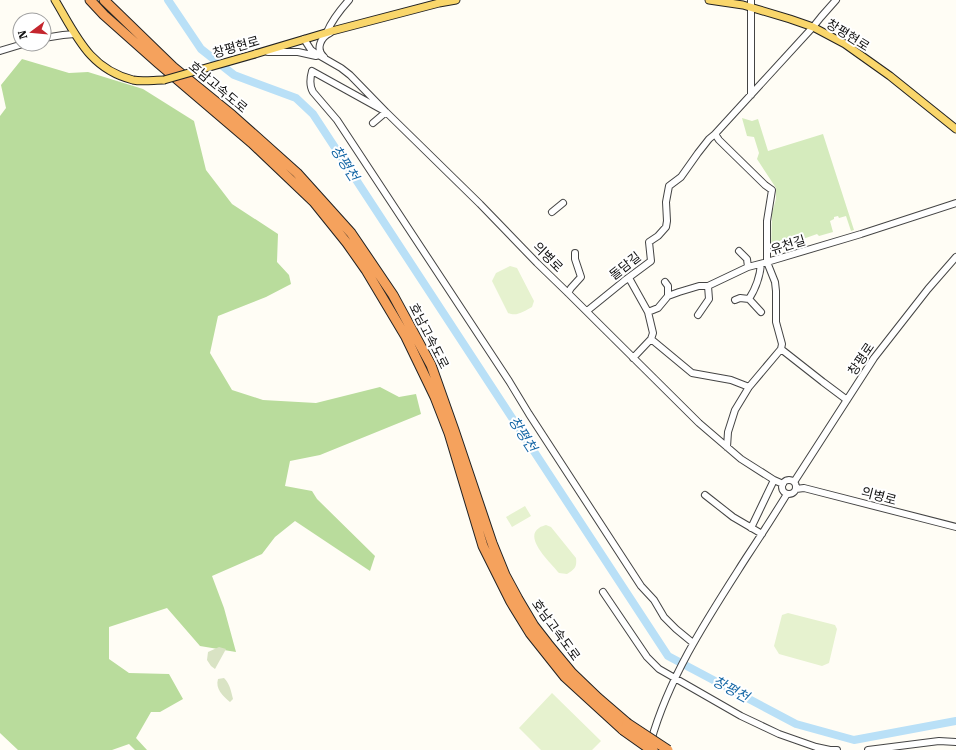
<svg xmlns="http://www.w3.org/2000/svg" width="956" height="750" font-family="'Roboto Serif','Noto Sans KR',serif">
  <rect width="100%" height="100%" fill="#fffdf5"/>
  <path fill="#d5ebbd" d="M742 118 752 121 758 119 768 151 823 134 854 230 851 231 846 216 839 218 838 216 834 217V219L830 221 833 232 819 236 817 234 803 239V241L771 251 772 213 776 199V188L757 159 759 153 754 137 747 136Z"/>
  <path fill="#b9dc9c" d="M22 59 69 73 88 72 143 89 194 121 206 170 232 204 278 234 277 262 289 275 291 284 266 297 218 316 210 353 232 390 263 400 316 403 380 387 399 397 416 394 421 414 320 455 290 461 285 486 312 491 317 499 375 556 370 571 295 521 275 537 262 554 212 576 224 608 236 652 200 646 167 608 109 627V659L129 673 169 674 183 699 160 712H151L136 738 147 750H135L129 744 112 750H18L0 733V116L6 108 1 85Z"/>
  <path fill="#d9e3c4" d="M219 647 226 649 215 669 211 666 207 660 208 652Z
    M224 678C230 684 231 691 233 699L230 702C223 696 215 689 218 679Z"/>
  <path fill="#e6f2cf" d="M510 266 517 268 534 301 532 307C524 311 517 317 508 313L492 281 496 273Z
    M525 506 531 516 512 527 506 517Z
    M546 525 551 527 576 558C577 567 575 569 567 574L559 573C552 564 523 538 539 528 541 526 544 526 546 525Z
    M788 613 835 625 837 629 829 663 822 666 779 654 774 646 782 615Z
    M552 693 601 741 592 750H541L519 728Z"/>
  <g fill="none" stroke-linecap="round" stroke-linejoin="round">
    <path stroke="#b9e0f7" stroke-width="8" d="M168 0 201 49 234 75 296 98 313 114 668 656 796 724 854 740 956 721"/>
    <defs>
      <path id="minor" d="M751 0V95
        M327 32C332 20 340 10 349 0
        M44 38 63 35 75 34
        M304 39 311 50 315 53 341 68 350 75 386 112 480 204 537 263 568 293 699 423 741 459 774 480 783 484
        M0 51 23 44
        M268 52H298L316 56
        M324 57C315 49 321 37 330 33
        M373 123 386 112 312 71C310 78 309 85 313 92L337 120 509 381 529 414 641 586 654 600 664 617 676 629 693 643
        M552 212 563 203
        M739 251 747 259 748 267
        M629 278 648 312
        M665 282 668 286V296
        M568 293 571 288 581 277 575 259V253
        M749 299 761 312
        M735 300 740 298 749 299C756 288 760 276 761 264
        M587 311 624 281 651 261 649 242 658 236 666 227 667 221 666 202 669 186 681 177 698 153 709 139 715 134 813 27 821 17 836 0
        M698 315 709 299 708 286 748 267 767 262V221L772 190 765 185 719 140 715 134
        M651 339 692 373 731 380 749 387 735 410 728 432 727 447
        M633 358 651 339 653 333 648 312 658 308 668 296 679 292 699 286H708
        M749 387 781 349
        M847 400 823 382 781 349 782 344 776 322V291L775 282 767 262 861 234 956 203
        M782 487a7 7 0 1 1 14 0a7 7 0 1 1-14 0Z
        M794 482 874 358 928 289 956 257
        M796 489 804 488 956 527
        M705 495 733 517 762 534
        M751 528 774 480
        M603 592 647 657 659 669 741 716 779 734 816 747 830 750H837
        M651 741C670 674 709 616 746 558 760 537 774 515 787 494
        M868 750 939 741 956 742"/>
      <path id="major" d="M55 0C76 35 89 69 133 80 142 82 154 80 164 80
        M709 0 743 5 790 19 813 27 845 44 890 76 956 129
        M255 54 332 31 439 3 456 0"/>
      <path id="highway" d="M90 0 104 15 158 63 252 143 314 202 347 243 366 270 406 337 435 397 449 433 483 546 511 602 530 633 565 677 623 730
        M104 0 173 67 232 115 297 173 351 233 393 295 431 365 454 430 492 543 505 575 518 599 534 626 548 644 572 673 598 698 627 723"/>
    </defs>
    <use href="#minor" stroke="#444" stroke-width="8"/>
    <use href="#major" stroke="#222" stroke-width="9"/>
    <use href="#highway" stroke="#222" stroke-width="11"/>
    <use href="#minor" stroke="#fff" stroke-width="6"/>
    <use href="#major" stroke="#f9d66b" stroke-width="7"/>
    <use href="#highway" stroke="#f5a25d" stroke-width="9"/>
    <defs>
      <path id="major-bridge" d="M164 80 255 54"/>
      <path id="highway-bridge" d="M627 723 668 750
        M623 730 647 747 653 750"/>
    </defs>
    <use href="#major-bridge" stroke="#222" stroke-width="9" stroke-linecap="butt"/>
    <use href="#highway-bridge" stroke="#222" stroke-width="11" stroke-linecap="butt"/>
    <use href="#major-bridge" stroke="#f9d66b" stroke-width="7"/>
    <use href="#highway-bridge" stroke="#f5a25d" stroke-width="9"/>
  </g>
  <g text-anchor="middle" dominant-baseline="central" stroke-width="4" stroke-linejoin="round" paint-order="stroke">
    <g font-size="13" fill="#111" stroke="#fff">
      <text transform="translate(848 35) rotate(32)">창평현로</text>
      <text transform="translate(236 47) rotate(-16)">창평현로</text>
      <text transform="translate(218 87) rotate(40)">호남고속도로</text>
      <text transform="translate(788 245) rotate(-17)">유천길</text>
      <text transform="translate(548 257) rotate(45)">의병로</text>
      <text transform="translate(625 266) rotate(-38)">돌담길</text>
      <text transform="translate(429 336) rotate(63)">호남고속도로</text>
      <text transform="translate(861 359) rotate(-56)">창평로</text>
      <text transform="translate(879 496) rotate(15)">의병로</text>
      <text transform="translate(556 630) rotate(54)">호남고속도로</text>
    </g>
    <g font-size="14" font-style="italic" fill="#1768a6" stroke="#fff">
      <text transform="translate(345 163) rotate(57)">창평천</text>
      <text transform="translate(523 434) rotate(57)">창평천</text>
      <text transform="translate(731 689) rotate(28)">창평천</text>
    </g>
  </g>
  <g transform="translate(32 32) rotate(254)"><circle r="19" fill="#ffffff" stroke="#a0a0a0"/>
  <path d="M0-3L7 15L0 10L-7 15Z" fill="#c4262e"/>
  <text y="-6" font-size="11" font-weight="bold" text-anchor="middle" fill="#111111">N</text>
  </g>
</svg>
